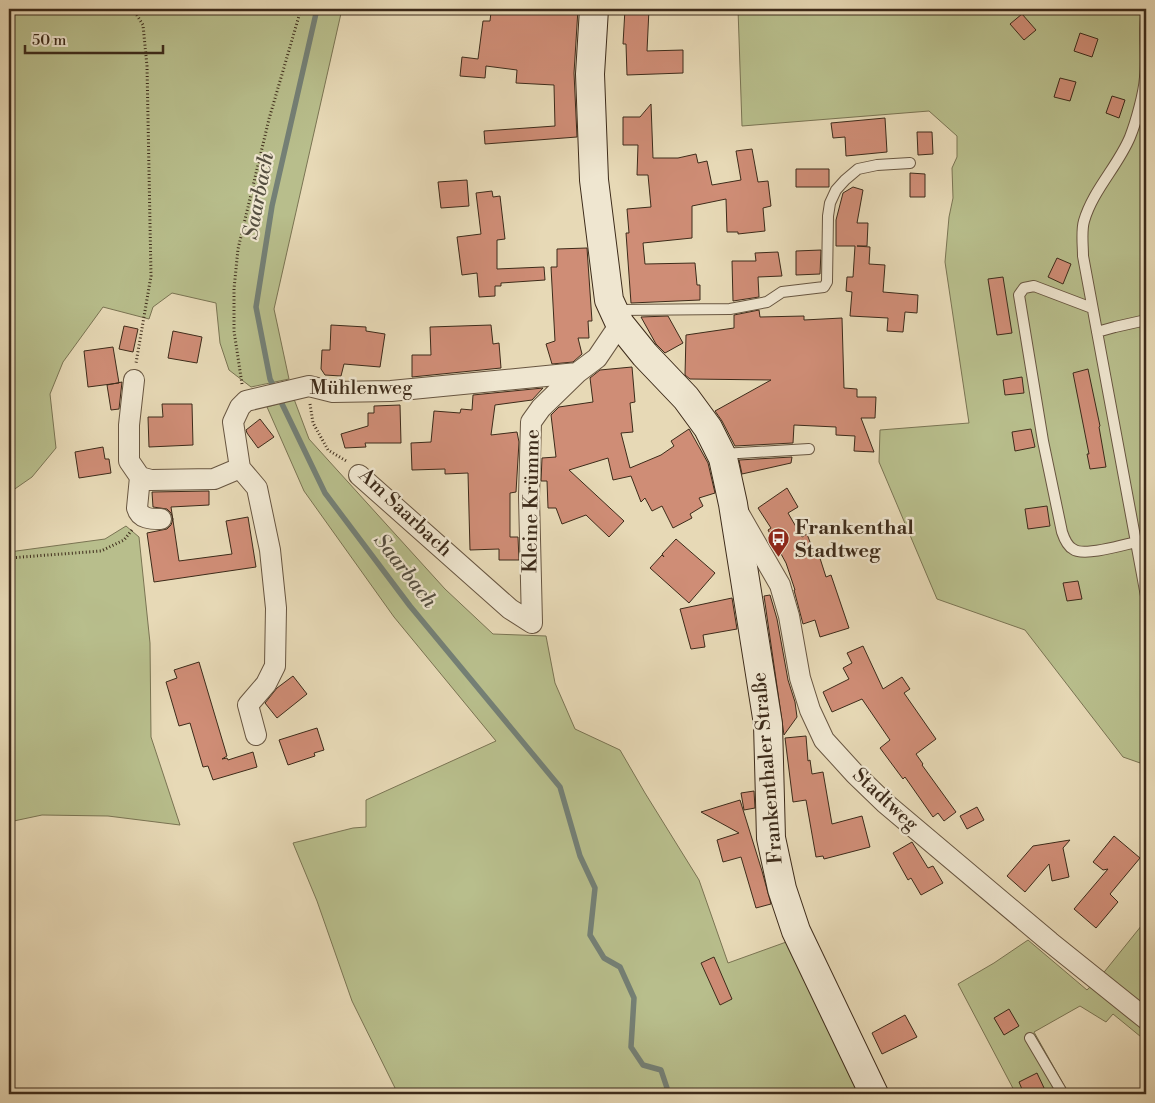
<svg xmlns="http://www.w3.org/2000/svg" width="1155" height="1103" font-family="'Libre Bodoni',serif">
  <rect width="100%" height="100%" fill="#e7d9b6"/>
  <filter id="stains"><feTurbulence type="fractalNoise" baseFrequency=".004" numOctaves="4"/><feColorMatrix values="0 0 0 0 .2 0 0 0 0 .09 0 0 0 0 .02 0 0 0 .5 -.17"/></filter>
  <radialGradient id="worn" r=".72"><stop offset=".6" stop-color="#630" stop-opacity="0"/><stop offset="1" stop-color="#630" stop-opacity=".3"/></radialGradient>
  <path fill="#b8be8c" stroke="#7a7453" d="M9 9H342L274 309 289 379 251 387 229 370 220 343 216 303 172 293 153 307 149 319 103 307 63 362 50 394 56 448 32 477 9 493Z
    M738 9H1146V765L1123 757 1025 630 937 599 879 462 880 430 969 423 945 262 949 217 953 198 952 168 957 157V136L929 111 742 126Z
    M294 399 309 439 445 589 493 634 546 636 555 683 575 729 620 750 645 793 699 880 728 963 789 941 863 1094H398L352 1001 317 901 293 843 353 828 366 827V800L496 741 394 617 304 491 267 407Z
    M126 526 139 537 150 643 151 737 180 825 108 816 42 815 9 822V552L105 539Z
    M1146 920V1041L1113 1014 1106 1022 1080 1006 1034 1032 1069 1094H1016L958 984 994 963 1028 940 1087 990 1105 971Z"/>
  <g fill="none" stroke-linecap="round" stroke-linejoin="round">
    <path stroke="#748076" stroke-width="5.5" d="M317 9 272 206 256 307 270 379 325 493 410 606 560 787 580 856 595 888 590 935 604 958 620 967 634 998 631 1047 643 1065 661 1070 667 1088 665 1094"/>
  </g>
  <path fill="#cf8d76" stroke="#3d2b1a" d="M550 9H578L574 73 577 137 485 144 484 131 555 126 554 85 516 83 517 70 486 66 485 78 460 76 462 57 478 59 483 21H490L491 12 506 14V11L550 14Z
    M625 9H649L647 51 683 50V73L627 75 626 44H623Z
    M1022 14 1036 30 1024 40 1010 24Z
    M1080 33 1098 39 1092 57 1074 51Z
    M1060 78 1076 82 1070 101 1054 97Z
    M1112 96 1125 100 1119 118 1106 113Z
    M651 104 653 158H678L696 154 698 163 707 161 712 185 741 180 736 151 752 149 758 182 768 181 771 206 763 208 765 231 738 234V232H727L726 199 692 206V238L643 243 645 264 695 263 697 285H700V300L631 303 626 233H629L627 209 651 207 648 175H637L638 145H623V117H640Z
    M885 118 887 152 846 156 845 137 833 138 831 123Z
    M917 132H932L933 154 918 155Z
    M796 169H829V187H796Z
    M910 173 925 174V197H910Z
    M467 180 469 206 441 208 438 182Z
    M853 187 863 190 857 223H868L867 246H857L870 247 869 264 885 265 883 292 918 295 917 313 905 312 903 332 887 331 888 318 850 316 852 292 846 291 847 277H853L855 246H836V220L843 193Z
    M492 191 493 197 500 196 505 239 497 240V269L544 267 545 280 501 283V286H495V296L479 297 477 273 462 275 457 237 481 234 476 193Z
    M587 248 592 321H588L589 338H578L582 354 573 362 552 364 546 344 555 341 551 267H557V249Z
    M821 250 820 274 796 275V251Z
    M778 252 782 276 758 277 759 297 733 301 732 261H756L755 253Z
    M1057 258 1071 264 1063 284 1048 277Z
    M1003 277 1012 333 997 335 988 279Z
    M759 310 760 317 804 316V320L842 318 844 388 857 389V397H876L875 418H861L874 452 854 451 855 436 836 435V427L794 425 793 443 735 446 722 421 715 411 771 380 690 379 685 375 686 335 734 328V315Z
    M668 316 683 343 665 353 656 344 641 317Z
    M331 325 366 327V331L385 334 380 367 344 364 341 376 325 375 321 369 322 350H330Z
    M491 325 493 344 499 343 501 368 412 377V355H431L430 327Z
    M124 326 138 329 133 352 119 349Z
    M173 331 202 337 197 363 168 358Z
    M113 347 119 383 88 387 84 351Z
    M632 367 635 402 630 403 633 432 621 433 630 468 661 455 674 446 671 441 689 429 708 463 715 493 699 498 703 506 690 514 692 518 673 528 662 506 652 511 645 498 641 502 631 476 613 480 608 458 569 470 624 521 609 537 586 515 562 524 556 508H548L547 481H541L542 458 556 457 551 415 559 407 593 402 590 378 600 370Z
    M1088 369 1100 426 1099 427 1106 467 1090 469 1087 454H1089L1073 373Z
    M1022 377 1024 393 1005 395 1003 380Z
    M122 382 119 409 111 410 107 385Z
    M543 388 532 400 495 405 491 435 517 432 519 442 516 492 510 493V537H518L519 560H499V549L470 550 468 473 445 474V469L412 470 411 443 431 442 434 411 460 413 461 409 472 410 473 395Z
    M162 404H192L193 445 149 447 148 417H163Z
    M400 405 401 443H365L366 447 345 448 341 434 368 426V413H374V406Z
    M260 419 274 437 258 448 247 433 246 430Z
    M1031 429 1035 447 1015 451 1012 432Z
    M103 447 105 459H109L111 473 79 478 75 452Z
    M792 457 791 463 742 474 739 460Z
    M787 488 798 507 788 513 802 537 807 534 814 553 818 552 826 577 831 575 849 628 820 637 815 620 803 624 794 590H795L786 563 768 530 771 528 758 508Z
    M209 491V505L171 507 179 561 232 554 226 521 248 517 256 567 154 582 147 533 167 529 171 525 173 519 171 513 167 509 153 507 152 492Z
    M1047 506 1050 526 1028 529 1025 509Z
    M676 539 715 573 689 603 650 568 662 555 664 557 662 554Z
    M1078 581 1082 599 1067 601 1063 583Z
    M770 595 777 619 788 680 795 702 797 717 784 735 764 596Z
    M732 598 737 629 703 635 705 647 691 649 680 609Z
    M863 646 883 689 902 677 910 689 904 693 936 739 916 754 923 764 922 765 956 812 944 821 938 813 933 817 905 777 903 779 880 748 890 740 862 699 832 712 823 692 849 679 843 668 852 663 847 653Z
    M199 662 227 756 222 759 227 758 228 760 253 752 257 767 213 780 208 766 203 767 190 723 179 726 166 682 177 678 174 670Z
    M293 676 307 694 277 718 265 703 277 688Z
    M317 728 324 750 314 753 315 756 288 765 279 740Z
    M806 736 808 761 810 760 812 774 823 772 832 824 862 816 870 847 824 859 823 856 816 857 806 800 793 802 785 738Z
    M754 791 755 808 744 810 741 793Z
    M740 800 762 871 771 904 756 908 741 857 723 862 717 840 739 833 701 812Z
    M977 807 984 820 967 829 960 816Z
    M1114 836 1140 858 1110 894 1118 902 1096 928 1074 909 1108 869 1103 870 1093 862Z
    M1070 840 1063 848 1069 877 1052 881 1049 864 1025 892 1007 876 1033 846Z
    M912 842 928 868 933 866 943 883 921 895 911 878 908 880 893 853Z
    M714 957 732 999 720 1005 701 963Z
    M1009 1009 1019 1026 1004 1035 994 1018Z
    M905 1015 917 1037 882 1054 872 1033Z
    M1037 1073 1045 1090 1037 1094H1024L1019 1082Z"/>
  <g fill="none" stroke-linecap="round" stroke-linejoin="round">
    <defs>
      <path id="lane" d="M1146 16C1144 36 1147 57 1145 77 1144 93 1136 122 1130 137 1118 166 1093 190 1084 221 1081 231 1083 245 1083 256L1146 596
        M1092 308 1034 286 1024 288 1019 295 1043 441 1062 532C1064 538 1067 546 1073 549 1083 557 1123 545 1136 542
        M617 310 730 309 767 302 782 292 824 287 827 282 828 216 830 203 836 190 845 180 858 169 877 165 910 163
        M1097 332 1115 327 1146 320
        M722 454 809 449
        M1030 1038 1063 1094"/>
      <path id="street" d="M134 380 129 425V461L140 477 137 508C140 519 151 519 161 519
        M359 475 510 609 532 623
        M140 477 151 480 214 479 240 468
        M738 512 780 585 789 616 800 678 810 710 824 740 855 774 885 803 1050 942 1146 1019
        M532 623 529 497 531 422 541 408 577 373 597 358 620 324
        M256 735 248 705 266 684 275 666 276 608 270 550 257 488 240 468 233 422 240 407 246 401 309 386 333 392 391 391 577 373"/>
      <path id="secondary" d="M594 9 590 74 594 180 609 300 620 324 645 355 686 398 708 428 723 458 733 504 768 724 771 838 782 889 796 931 874 1094"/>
    </defs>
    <use href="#lane" stroke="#685641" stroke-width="12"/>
    <use href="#street" stroke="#685641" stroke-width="22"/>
    <use href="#secondary" stroke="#3d2b1a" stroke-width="30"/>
    <path stroke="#3d2b1a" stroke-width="3" stroke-dasharray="1 2.5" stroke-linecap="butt" d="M133 9 143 25 147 66 151 276 136 363
      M242 384 234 331V289L238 249 269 119 301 9
      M310 404 313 423 328 450 348 462
      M9 558 101 551 124 540 132 530"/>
    <use href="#lane" stroke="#efe6d0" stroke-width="10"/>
    <use href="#street" stroke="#efe6d0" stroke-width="20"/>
    <use href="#secondary" stroke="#efe6d0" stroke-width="28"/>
  </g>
  <defs>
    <symbol id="bus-pin" viewBox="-11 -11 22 30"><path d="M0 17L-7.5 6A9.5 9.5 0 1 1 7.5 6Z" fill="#8f2418" stroke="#efe6d0"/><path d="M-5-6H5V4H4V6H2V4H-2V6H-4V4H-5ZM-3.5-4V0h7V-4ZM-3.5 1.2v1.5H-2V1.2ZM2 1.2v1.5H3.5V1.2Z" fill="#fff"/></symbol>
  </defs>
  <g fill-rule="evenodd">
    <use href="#bus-pin" x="766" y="526" width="25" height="34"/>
  </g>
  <g text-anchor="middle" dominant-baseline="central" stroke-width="4.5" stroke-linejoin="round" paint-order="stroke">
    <g font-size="20" fill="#3d2b1a" stroke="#efe6d0">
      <text x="361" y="388">Mühlenweg</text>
      <text transform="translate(532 501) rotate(-89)">Kleine Krümme</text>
      <text transform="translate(405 513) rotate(43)">Am Saarbach</text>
      <text transform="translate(768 768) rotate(-95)">Frankenthaler Straße</text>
      <text transform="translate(885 800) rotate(43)">Stadtweg</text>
    </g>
    <g font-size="20" font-weight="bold" fill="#3d2b1a" stroke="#efe6d0" text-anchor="start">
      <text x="795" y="528">Frankenthal<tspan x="795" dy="23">Stadtweg</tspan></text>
    </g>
    <g font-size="21" font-style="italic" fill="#544e40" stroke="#efe6d0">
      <text transform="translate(259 196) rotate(-79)">Saarbach</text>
      <text transform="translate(405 571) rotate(52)">Saarbach</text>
    </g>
  </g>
  <rect width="1155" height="1103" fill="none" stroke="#e7d9b6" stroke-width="30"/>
  <rect x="10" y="10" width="1135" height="1083" fill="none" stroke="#3d2b1a" stroke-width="2.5"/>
  <rect x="15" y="15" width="1125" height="1073" fill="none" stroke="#3d2b1a"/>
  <path d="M25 45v8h138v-8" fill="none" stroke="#3d2b1a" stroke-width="2.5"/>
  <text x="32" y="45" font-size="15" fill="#3d2b1a" stroke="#efe6d0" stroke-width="4" paint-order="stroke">50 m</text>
  <rect width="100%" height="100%" filter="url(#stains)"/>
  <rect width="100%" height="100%" fill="url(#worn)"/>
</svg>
